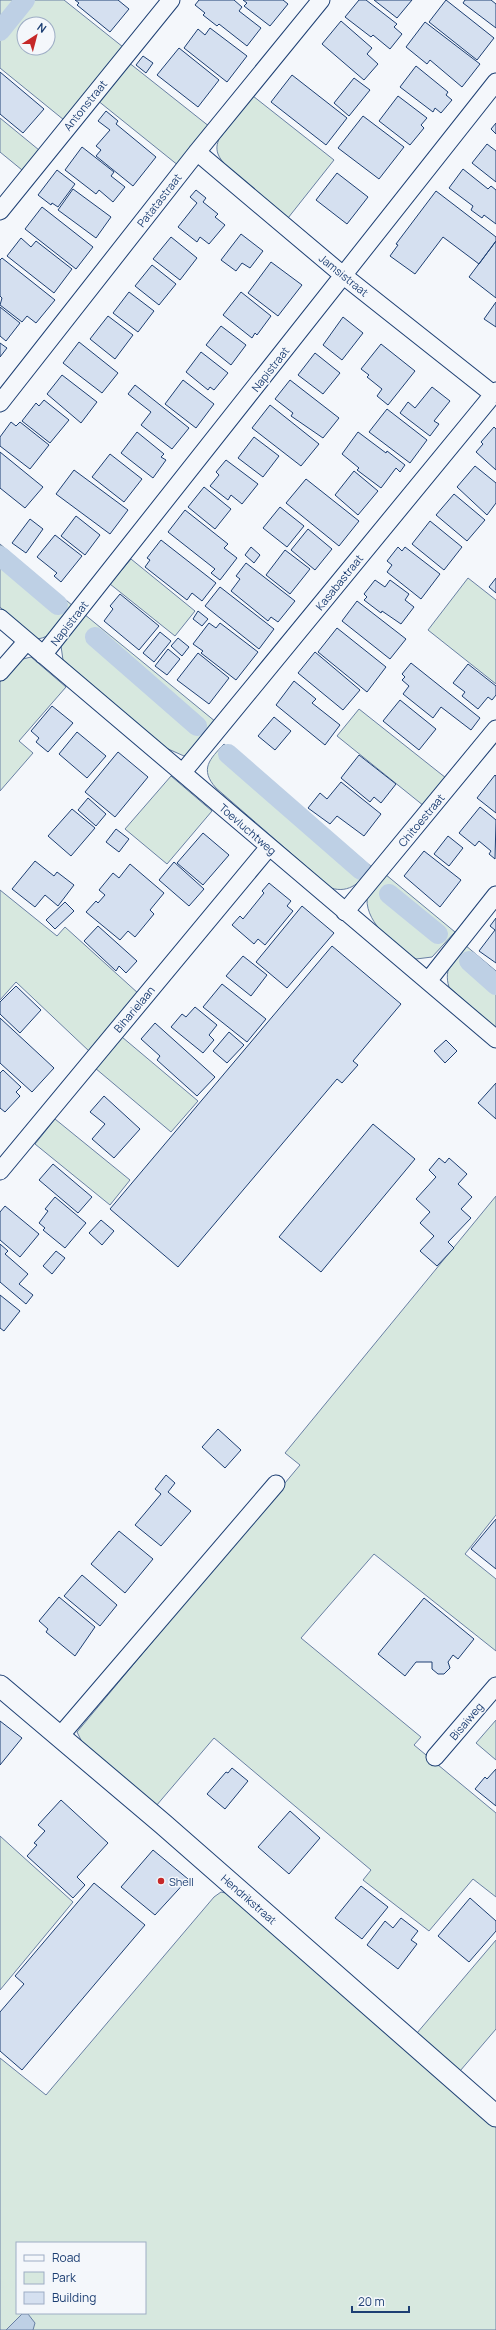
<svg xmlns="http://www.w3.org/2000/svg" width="496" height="2330" font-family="Manrope,sans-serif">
  <rect width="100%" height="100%" fill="#f4f7fb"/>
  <path fill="#d7e8df" stroke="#687fa3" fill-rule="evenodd" d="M0 0H64L123 47 64 120 0 68ZM24 24H48V48H24Z
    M128 62 210 127 179 166 97 100Z
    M253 96 334 160 288 218C274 206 223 169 218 154 216 148 217 144 219 139Z
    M0 118 39 150 22 170 0 152Z
    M0 544 73 606C65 616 50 643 34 638L0 607Z
    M131 559 195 611 175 636 110 584Z
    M468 578 496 600V684L428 630Z
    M84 614 216 722 190 753 184 756 166 748 63 660 61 646Z
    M31 657 66 687 19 741 33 753 0 791V682L19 660Z
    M359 709 446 778 424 806 337 736Z
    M224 744 373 868C361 881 350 894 331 888L216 788C199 769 210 759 224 744Z
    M171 776 212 811 167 864 125 829Z
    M385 874 455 932 432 957 416 959C397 948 366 924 367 899 368 890 379 881 385 874Z
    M0 890 57 936 65 927 139 994 90 1052 16 982 0 1000Z
    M465 945 496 971V1029L449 987C443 968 454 958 465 945Z
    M122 1037 198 1101 171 1132 95 1068Z
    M55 1119 130 1180 110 1205 35 1144Z
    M496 1196V1515L465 1554 496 1579V1651L374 1554 301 1638 421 1737 414 1745 496 1813V1897L473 1879 429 1931 363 1880 371 1870 214 1738 156 1806 82 1742 77 1732 300 1465 285 1453Z
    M496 1720V1760L476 1743Z
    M0 1836 73 1902 0 1990Z
    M221 1892 230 1894 324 1974 496 2127V2330H0V2058L46 2095 214 1897ZM17 2243H145V2313H17Z
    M496 1940V2029L460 2071 417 2033Z"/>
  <path fill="#bed0e5" stroke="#687fa3" d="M22 2314H28L35 2323 33 2330H6Z"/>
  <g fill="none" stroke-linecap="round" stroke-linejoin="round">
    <path stroke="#bed0e5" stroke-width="20" d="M0 31 25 0
      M0 556 58 605
      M95 637 197 726
      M228 754 361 870
      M389 894 438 934
      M469 961 496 985"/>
  </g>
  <path fill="#d5e0f0" stroke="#1d3f73" d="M75 0H118L129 9 110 32 77 5 79 3Z
    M199 0H234L242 7 239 11 261 28 247 46 219 24 217 26 203 15 205 13 195 5Z
    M243 0H283L288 4 270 26 244 6 247 3Z
    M359 0H366L397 24 394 27 402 34 390 49 373 35 371 37 345 17Z
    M374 0H412L397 18Z
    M446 0 494 38 477 60 429 22Z
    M465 0H491L496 4V28L463 3Z
    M341 21 372 48 367 54 378 64 364 80 322 44Z
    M425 22 480 64 462 87 430 60 427 64 406 47Z
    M210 28 247 56 227 82 184 48 198 29 205 35Z
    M179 48 219 80 198 107 157 75Z
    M143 56 153 63 146 73 136 65Z
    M416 66 448 92 446 95 452 100 441 113 435 108 433 112 400 87Z
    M0 72 44 109 23 133 0 114Z
    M292 75 347 118 326 145 271 102Z
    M354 78 370 90 349 116 334 103Z
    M398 96 427 118 421 125 424 128 410 145 379 121Z
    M106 111 118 121 116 124 156 157 133 186 96 156 101 150 96 146 110 130 98 121Z
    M363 116 404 147 379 179 338 148Z
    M496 123V134L491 129Z
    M487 144 496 151V182L472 163Z
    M82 147 114 172 111 176 125 187 113 202 99 190 96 194 65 170Z
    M463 169 488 189 491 186 496 190V224L484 215 482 218 471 210 473 206 449 188Z
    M57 170 75 184 58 207 52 203 51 205 38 195Z
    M337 173 368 197 347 224 316 200Z
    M73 189 111 217 96 238 58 210Z
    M196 190 206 198 203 202 218 214 215 217 225 225 209 244 200 237 197 242 178 227 197 203 190 197Z
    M436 191 496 237V241L479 264 443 237 415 274 390 256 398 245 396 244Z
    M42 207 93 247 76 269 25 229Z
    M241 234 263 251 250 268 242 263 236 271 221 260Z
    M171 237 197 258 180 280 153 259Z
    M21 238 31 247 36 241 72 269 54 293 7 256Z
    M496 241V298L469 277Z
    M2 258 55 300 36 323 27 316 22 322 0 305 2 298 0 296V260Z
    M271 262 302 285 278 316 248 293Z
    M152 265 176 284 159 305 135 286Z
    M129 292 154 311 138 332 113 313Z
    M241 292 271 316 257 335 255 333 252 338 223 315Z
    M496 302V327L484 319Z
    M0 307 20 323 6 341 0 336Z
    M108 316 133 335 115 359 90 339Z
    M343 317 363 333 342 360 323 345Z
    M221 326 246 345 231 365 206 345Z
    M79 342 118 373 102 393 63 363Z
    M0 343 7 348 0 357Z
    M381 344 415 371 388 405 377 396 382 389 367 377 369 375 361 369Z
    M201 352 228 373 214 390 210 387 208 390 186 372Z
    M315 353 340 373 323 394 298 375Z
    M62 375 97 402 81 423 47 394Z
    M183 380 214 404 196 428 165 404Z
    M290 380 339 418 323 438 291 416 293 413 275 399Z
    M135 385 189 428 172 449 141 425 151 412 128 394Z
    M432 387 450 401 434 421 439 424 430 436 400 413 408 402 415 408Z
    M44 400 69 420 50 443 22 421 36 403 39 406Z
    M270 405 319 444 301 466 252 428Z
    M387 409 427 440 410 463 369 432Z
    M11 422 16 426 20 422 49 445 30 469 0 446V437Z
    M494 427 496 429V470L476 452 483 444 481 442Z
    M137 432 164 454 161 457 166 460 153 478 121 453Z
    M358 432 386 453 387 451 405 465 400 472 396 468 381 488 357 470 359 468 342 454Z
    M254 437 279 456 263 477 238 458Z
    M0 452 43 487 25 508 0 488Z
    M110 454 142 479 124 502 92 477Z
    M226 460 258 484 242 504 231 495 228 500 210 486 219 475 216 472Z
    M475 466 496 483V503L487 515 457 487Z
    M74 470 128 510 110 534 56 494Z
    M354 471 378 491 358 515 335 495Z
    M306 479 359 521 339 546 286 503Z
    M204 487 231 509 215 529 188 507Z
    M454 494 485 520 467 541 436 515Z
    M280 507 304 526 287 547 263 528Z
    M185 510 228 544 224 548 237 558 220 580 211 573 215 569 168 532Z
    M76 516 100 535 85 555 61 536Z
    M30 519 43 529 26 553 12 543Z
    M430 521 462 547 444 570 412 544Z
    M308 529 332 549 315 570 291 550Z
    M55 535 82 556 61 582 54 576 57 573 37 557Z
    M161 540 216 583 202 601 192 593 187 600 145 567 150 560 147 558Z
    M251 547 260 555 254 563 245 555Z
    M398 547 402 551 405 547 440 574 421 599 387 572 392 565 387 561Z
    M285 550 310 569 290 594 266 575Z
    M246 563 295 601 278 622 271 617 268 621 231 591 240 579 236 576Z
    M496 578V593L489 587Z
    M375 580 385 587 390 580 409 594 405 600 414 607 401 624 382 611 381 613 364 600 367 597 364 594Z
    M220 587 274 629 259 649 205 606Z
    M120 594 159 626 139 650 104 621 113 609 110 606Z
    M357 601 406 639 390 659 342 621Z
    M198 611 208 619 202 626 193 619Z
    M209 623 216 628 220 623 258 652 236 680 201 653 203 651 193 644Z
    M337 628 386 667 367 692 318 652Z
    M160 632 171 641 154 662 143 653Z
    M178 638 189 647 182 656 171 646Z
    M168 649 180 659 167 675 155 666Z
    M315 652 360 690 343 710 298 673Z
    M198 653 229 678 209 704 177 680Z
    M411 663 480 718 471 730 441 707 433 718 403 694 409 686 402 680 405 677 402 674Z
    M468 664 496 686V695L492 700 488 697 478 709 462 696 465 692 453 683Z
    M294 681 316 699 312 703 340 725 325 745 276 705Z
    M400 700 436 729 419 750 383 721Z
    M52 706 73 723 48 752 36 742 39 738 31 731Z
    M274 717 291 731 275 750 258 736Z
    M77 732 106 756 87 778 59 754Z
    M118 752 148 777 115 817 85 792Z
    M359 755 396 784 381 803 374 797 370 802 341 778Z
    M495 775 496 776V813L477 798Z
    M341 782 381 814 364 836 337 816 330 824 308 808 320 793 327 799Z
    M88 798 106 814 96 826 78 810Z
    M480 807 496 820 495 859 489 854 491 851 479 841 475 846 459 833Z
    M72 809 95 828 71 856 48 836Z
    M116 829 129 839 119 852 106 842Z
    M203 833 229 855 203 885 177 863Z
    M448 836 463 848 449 866 434 854Z
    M424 851 461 880 440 907 404 876Z
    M35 861 54 876 57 872 74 885 58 906 45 895 35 907 12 889Z
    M174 862 204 889 189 906 159 880Z
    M130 864 164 893 150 910 154 914 135 937 128 931 120 940 86 912 96 901 98 903 105 895 99 890 113 873 119 878Z
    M269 883 291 901 287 906 293 911 265 945 258 939 254 944 232 925 240 916 243 919 264 893 262 891Z
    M65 902 74 911 55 929 46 920Z
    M302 906 334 933 287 988 256 962Z
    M496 918V963L479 951 495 930 490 926Z
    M98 926 137 961 126 973 119 966 116 971 84 941Z
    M332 946 401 1004 353 1061 358 1065 342 1083 337 1079 178 1267 110 1209Z
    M243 956 267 975 251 996 226 976Z
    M222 984 266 1019 247 1042 203 1007Z
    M16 986 41 1010 20 1033 0 1014V1002Z
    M195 1007 217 1025 209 1035 214 1040 203 1053 171 1027 182 1014 186 1017Z
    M0 1018 54 1068 32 1092 0 1063Z
    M155 1023 215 1077 197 1096 157 1060 160 1056 141 1039Z
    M229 1032 244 1045 227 1063 213 1051Z
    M446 1040 457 1051 445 1063 434 1051Z
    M3 1070 21 1087 16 1092 20 1096 5 1112 0 1108V1073Z
    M496 1083V1119L478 1103Z
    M104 1096 140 1129 114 1158 92 1139 105 1124 90 1112Z
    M373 1124 415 1159 321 1272 279 1237Z
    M439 1158 445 1163 449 1158 467 1174 458 1184 472 1197 461 1209 471 1218 448 1242 454 1248 437 1266 420 1251 434 1236 420 1223 430 1212 416 1199 436 1177 429 1170Z
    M53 1164 92 1197 78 1213 39 1180Z
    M55 1197 86 1223 65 1248 43 1230 45 1228 39 1223 48 1211 45 1209Z
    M5 1206 39 1234 20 1257 0 1240V1212Z
    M101 1220 114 1231 102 1245 89 1233Z
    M0 1244 8 1251 5 1254 28 1274 19 1284 33 1295 26 1304 0 1282Z
    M56 1251 65 1258 52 1274 43 1266Z
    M0 1295 20 1311 4 1331 0 1328Z
    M218 1429 241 1450 225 1468 202 1447Z
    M166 1475 175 1483 168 1492 191 1511 161 1546 135 1525 161 1494 155 1489Z
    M496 1519V1569L471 1549Z
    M119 1531 153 1559 125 1593 91 1564Z
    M82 1575 117 1605 100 1626 64 1596Z
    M59 1597 95 1627 75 1656 46 1632 48 1629 39 1621Z
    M424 1598 474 1639 458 1659 453 1655 448 1662 450 1668 444 1674H438L432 1669V1662H416L405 1676 378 1654Z
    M0 1721 22 1738 0 1765Z
    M232 1768 248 1781 225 1809 207 1794 226 1772 228 1773Z
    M496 1769V1806L475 1789 485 1777 487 1779Z
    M61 1800 108 1843 77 1877 85 1885 73 1898 27 1856 37 1845 34 1843 45 1831 38 1825Z
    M290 1811 320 1838 289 1874 258 1847Z
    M153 1850 188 1879 155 1915 121 1887Z
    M94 1883 145 1925 22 2070 0 2051V2012L24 1984 15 1976Z
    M361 1886 388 1907 362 1939 335 1918Z
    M470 1898 496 1921V1931L469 1962 438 1936Z
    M401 1918 418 1931 411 1940 417 1944 398 1969 367 1945 385 1921 393 1928Z"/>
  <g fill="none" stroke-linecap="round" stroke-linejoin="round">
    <defs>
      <path id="minor" d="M197 152 344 276 493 394
        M0 211 171 0
        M0 403 197 152 321 0
        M0 618 496 1039
        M43 655 496 82
        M0 672 27 641
        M183 772 496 391
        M345 912 496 729
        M428 981 496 895
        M0 1171 269 847
        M60 1736 276 1484
        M435 1757 496 1686"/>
      <path id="tertiary" d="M0 1686 163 1824 496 2116"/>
    </defs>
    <use href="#minor" stroke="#1d3f73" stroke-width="19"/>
    <use href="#tertiary" stroke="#1d3f73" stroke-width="23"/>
    <use href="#minor" stroke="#f4f7fb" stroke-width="17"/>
    <use href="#tertiary" stroke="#f4f7fb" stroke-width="21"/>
  </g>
  <circle fill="#c62828" stroke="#f4f7fb" stroke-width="1.5" cx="161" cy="1881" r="4"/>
  <g text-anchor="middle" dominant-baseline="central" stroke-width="3" stroke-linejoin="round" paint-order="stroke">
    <g font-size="11" fill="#1d3f73" stroke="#f4f7fb">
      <text transform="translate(85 105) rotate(-51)">Antonstraat</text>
      <text transform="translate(159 200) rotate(-52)">Patatastraat</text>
      <text transform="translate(344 275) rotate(39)">Jamsistraat</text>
      <text transform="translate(270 369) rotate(-52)">Napistraat</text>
      <text transform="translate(339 582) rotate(-51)">Kasabastraat</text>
      <text transform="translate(69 623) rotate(-52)">Napistraat</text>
      <text transform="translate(421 820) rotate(-50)">Chitoestraat</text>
      <text transform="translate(248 829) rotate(41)">Toevluchtweg</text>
      <text transform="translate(134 1009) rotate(-50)">Biharielaan</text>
      <text transform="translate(466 1721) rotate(-50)">Bisaiweg</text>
      <text transform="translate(249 1899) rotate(41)">Hendrikstraat</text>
    </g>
    <g font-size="11" fill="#1d3f73" stroke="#f4f7fb" text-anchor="start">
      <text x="169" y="1881">Shell</text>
    </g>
  </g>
  <rect x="16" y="2242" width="130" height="72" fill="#f4f7fb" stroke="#9eadc5"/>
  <rect x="24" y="2255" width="20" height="6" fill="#f4f7fb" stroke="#9eadc5"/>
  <text x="52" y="2262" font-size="12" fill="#1d3f73">Road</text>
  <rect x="24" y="2272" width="20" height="12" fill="#d7e8df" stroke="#9eadc5"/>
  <text x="52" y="2282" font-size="12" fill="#1d3f73">Park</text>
  <rect x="24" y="2292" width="20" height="12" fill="#d5e0f0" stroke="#9eadc5"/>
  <text x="52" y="2302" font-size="12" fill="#1d3f73">Building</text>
  <g transform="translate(36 36) rotate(36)"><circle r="19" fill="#f4f7fb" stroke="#9eadc5"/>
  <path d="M0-3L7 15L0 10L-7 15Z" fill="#c62828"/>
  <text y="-6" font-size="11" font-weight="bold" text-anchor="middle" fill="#1d3f73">N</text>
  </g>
  <path d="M352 2306v6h57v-6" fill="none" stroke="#1d3f73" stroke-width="2"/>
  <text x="358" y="2306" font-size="12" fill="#1d3f73" stroke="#f4f7fb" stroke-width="3" paint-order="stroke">20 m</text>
</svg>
